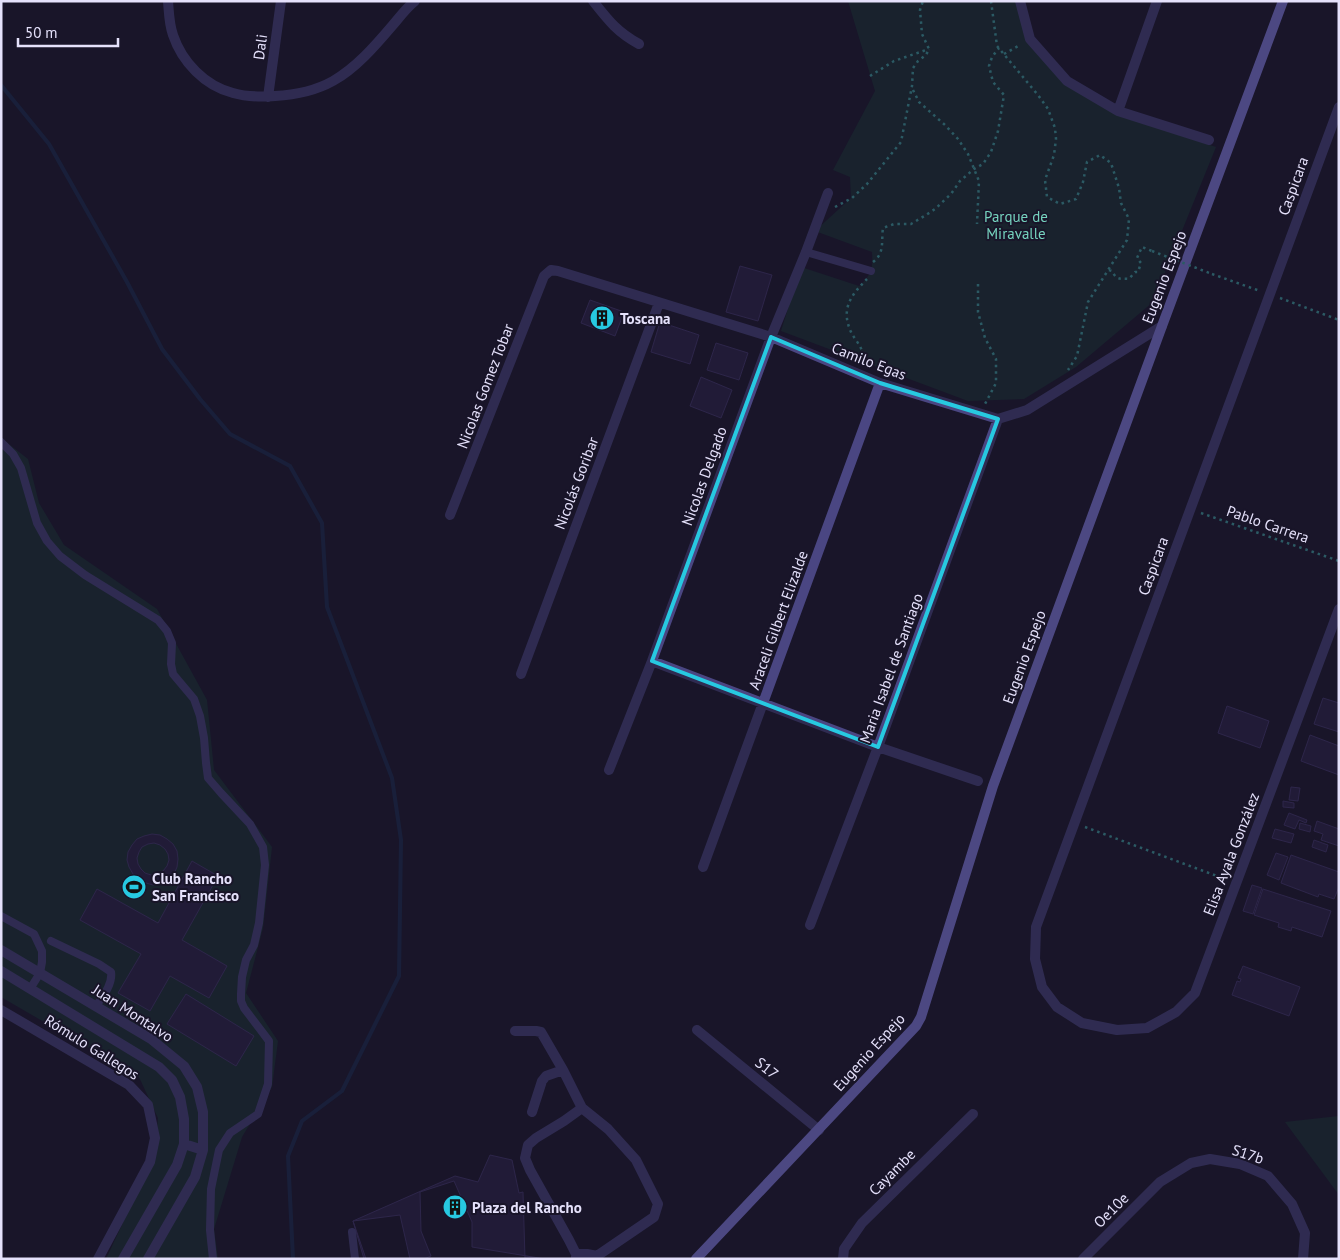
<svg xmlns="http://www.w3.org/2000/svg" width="1340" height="1260" font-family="'PT Sans',sans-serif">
  <rect width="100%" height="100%" fill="#191529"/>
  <path fill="#193232" d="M848 1H1020L1028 33 1066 79 1117 115 1216 147 1153 302 1076 367 1024 399 968 401 781 331 801 267 859 286C872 275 873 267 872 252L815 231 851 198 850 177 833 170 875 91Z
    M1 438 28 459 39 503 64 545 157 609 207 700 214 770 272 847 263 928 246 993 278 1041 272 1087 242 1137 214 1229 218 1259H106L155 1154 158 1118 139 1077 1 997Z
    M1339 1116V1195L1285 1122Z"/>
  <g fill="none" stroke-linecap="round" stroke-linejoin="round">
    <path stroke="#192c4e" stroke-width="4" d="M1 85 49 144 127 282 162 349 200 399 230 434 290 466 322 523 327 607 392 778 401 840 399 976 342 1091 302 1121 288 1156 293 1259"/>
  </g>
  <path fill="#2c2348" stroke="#453971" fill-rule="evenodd" d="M740 266 772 275 758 321 726 312Z
    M590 300 624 312 615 336 581 323Z
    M660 322 699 335 690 364 651 352Z
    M716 343 748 353 739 380 707 370Z
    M701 377 732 390 721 418 690 406Z
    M1323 698 1339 703V732L1314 724Z
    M1227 706 1269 721 1260 748 1218 733Z
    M1310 735 1339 746V775L1301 761Z
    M1291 787 1300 788 1298 801 1289 800Z
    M1283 801 1294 803V808L1283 807Z
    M1289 813 1307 820 1306 823 1299 820 1295 829 1284 825Z
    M1317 821 1339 829V846L1321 840 1323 834 1314 831Z
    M1300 823 1311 826 1310 832 1299 829Z
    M1275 829 1294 834 1291 843 1272 838Z
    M152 834 160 835 167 839 173 844 177 851 178 859 177 867 174 874 168 879 161 883 153 885 146 883 138 880 133 874 129 867 127 860 128 852 132 845 137 839 144 836ZM154 843 160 845 165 849 168 854 169 860 167 866 163 871 158 874 151 875 145 873 141 869 138 864 137 858 139 852 142 847 148 844Z
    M1314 840 1328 845 1326 852 1312 847Z
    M1276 853 1288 857 1279 880 1267 875Z
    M1291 855 1339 872V887L1334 899 1319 894 1318 897 1281 883Z
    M192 861 218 876 182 940 227 966 209 998 170 976 150 1011 118 993 141 954 80 920 97 889 158 923Z
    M1252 885 1262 888 1253 914 1243 911Z
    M1263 889 1331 911 1322 937 1292 927 1291 931 1278 927 1279 923 1254 915Z
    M1243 966 1300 987 1289 1016 1232 995 1237 981 1240 982 1241 979 1238 978Z
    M186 994 254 1036 236 1066 167 1024Z
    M490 1155 512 1160 519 1193 523 1192 525 1259H364L353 1221 455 1176 478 1182Z
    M454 1181 472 1222V1247L545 1259H424L431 1256 421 1231 420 1192Z
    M400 1215 410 1259H366L353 1221Z"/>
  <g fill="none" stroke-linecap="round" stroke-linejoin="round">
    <path stroke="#42aeab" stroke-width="2.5" stroke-dasharray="2.5 4" stroke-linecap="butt" d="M991 1 997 46 1038 95 1048 109 1055 128 1056 139 1054 155 1045 180 1047 197 1060 204 1076 199 1083 182 1087 162 1100 155 1111 163 1119 188 1121 203 1129 219 1127 240 1088 302 1077 356 1068 370
      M1004 54 1020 45
      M870 76 894 61 929 49
      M913 90 919 102 945 125 958 139 968 154 979 181 977 224
      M835 207 852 198 867 184 901 142 912 86 913 68 918 61 926 55 929 49 922 34 920 10 923 1
      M873 262C885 253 881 242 883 228L894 224H911L926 215 935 209 951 194 960 181 974 169 983 164 991 152 998 131 1004 95 993 82 989 66 992 57 999 48
      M1109 270 1112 271C1117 281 1120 278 1129 279L1135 272H1138L1141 263 1137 258 1142 247 1152 251
      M1212 274 1260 291
      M978 284V312L985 338 996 359V383L985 404
      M1280 298 1339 320
      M864 362C863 359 863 354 862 351 860 345 855 339 852 334 840 310 850 296 867 279
      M1201 513 1339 561
      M1085 827 1225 879"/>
    <path stroke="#4a4682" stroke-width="8" d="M806 252 871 271
      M1 442 13 454 21 468 37 523 47 541 60 556 85 575 158 620 167 631 172 643 171 664 173 674 194 699 200 716 204 738 206 763 208 778 221 793 250 824 263 847 265 865 259 923 254 945 246 960 242 977 241 994V1001L244 1008 269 1041 268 1084 258 1114 230 1133 219 1150 211 1189 210 1230 213 1259
      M1 916 34 934 42 951V962L40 973 30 989
      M51 941 99 964 111 972C113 984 103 996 96 1006
      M352 1232 355 1259"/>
    <path stroke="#4a4682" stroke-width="10" d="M168 1C169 13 169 24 173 35 182 62 205 86 233 93 247 97 261 97 275 96 295 95 315 91 333 81 356 68 375 46 392 26 399 18 406 8 415 1
      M593 1C608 20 617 32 639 44
      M1020 1 1030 39 1067 81 1118 111 1209 140
      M268 97 281 1
      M1339 107 1036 927 1035 959 1042 987 1057 1007 1082 1023 1117 1030 1147 1028 1176 1012 1195 993 1339 609
      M1118 111 1157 1
      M450 515 544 276 551 270 558 271 771 337 880 383 998 419 1027 410 1162 326
      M652 661 878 747 978 781
      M521 674 659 303
      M609 770 652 661 771 337 806 252 828 193
      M703 867 880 383
      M810 925 878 747 998 419
      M1 950 151 1039 184 1066 197 1087 203 1112V1150L195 1177 148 1259
      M1 971 159 1067 172 1080 180 1097 184 1119V1144L177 1165 123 1259
      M1 1010 129 1085 148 1105 155 1138 150 1162 98 1259
      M697 1030 819 1130
      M515 1031H536L541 1032 563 1070 582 1108 608 1129 636 1160 658 1204 654 1217 597 1256 596 1259
      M532 1112 542 1081 546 1076 563 1070
      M184 1144 203 1150
      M576 1254H587L597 1256
      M576 1259V1254L569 1240 530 1170 525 1158 528 1145 536 1138 564 1121 582 1108
      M843 1259 844 1249 862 1223 973 1114
      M1083 1259 1160 1182 1191 1163 1210 1159 1240 1164 1268 1176 1292 1204 1305 1233 1303 1259"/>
    <path stroke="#8b85ee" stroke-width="10" d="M696 1259 916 1026 921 1017 993 786 1162 326 1283 1"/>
    <path stroke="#42aeab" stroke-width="2.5" stroke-dasharray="2.5 4" stroke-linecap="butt" d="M1152 251 1212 274"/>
  </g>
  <path d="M0 0H1340V1260H0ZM771 337 880 383 998 419 878 747 652 661Z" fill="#191529" fill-opacity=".55" fill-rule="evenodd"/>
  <path fill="none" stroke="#27c9e1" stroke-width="4" stroke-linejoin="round" d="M771 337 880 383 998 419 878 747 652 661Z"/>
  <defs>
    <symbol id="building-disc" viewBox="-11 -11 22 22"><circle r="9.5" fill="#27c9e1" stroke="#191529"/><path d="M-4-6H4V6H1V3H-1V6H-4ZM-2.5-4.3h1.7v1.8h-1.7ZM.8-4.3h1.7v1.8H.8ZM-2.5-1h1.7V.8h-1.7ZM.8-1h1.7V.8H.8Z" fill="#111"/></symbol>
    <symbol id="stadium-disc" viewBox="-11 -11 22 22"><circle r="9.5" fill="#27c9e1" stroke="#191529"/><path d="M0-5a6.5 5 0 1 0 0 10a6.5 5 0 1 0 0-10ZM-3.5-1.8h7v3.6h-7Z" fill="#111"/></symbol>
  </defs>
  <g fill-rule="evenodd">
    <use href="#building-disc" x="588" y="304" width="28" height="28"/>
    <use href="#stadium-disc" x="120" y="873" width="28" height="28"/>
    <use href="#building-disc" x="441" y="1193" width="28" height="28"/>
  </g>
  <g text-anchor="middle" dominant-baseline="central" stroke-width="4" stroke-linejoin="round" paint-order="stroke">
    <g font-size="15" fill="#e5e1fb" stroke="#191529">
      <text transform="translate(260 47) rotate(-82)">Dali</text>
      <text transform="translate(1293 186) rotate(-70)">Caspicara</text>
      <text transform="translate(1164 277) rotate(-69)">Eugenio Espejo</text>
      <text transform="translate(869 361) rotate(21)">Camilo Egas</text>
      <text transform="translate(485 386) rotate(-69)">Nicolas Gomez Tobar</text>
      <text transform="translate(704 476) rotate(-70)">Nicolas Delgado</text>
      <text transform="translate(576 483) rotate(-69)">Nicolás Goribar</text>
      <text transform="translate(1268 524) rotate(19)">Pablo Carrera</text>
      <text transform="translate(1153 566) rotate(-70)">Caspicara</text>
      <text transform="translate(778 620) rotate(-70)">Araceli Gilbert Elizalde</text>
      <text transform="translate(1024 657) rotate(-70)">Eugenio Espejo</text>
      <text transform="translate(891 668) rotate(-70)">Maria Isabel de Santiago</text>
      <text transform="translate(1231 854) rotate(-69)">Elisa Ayala González</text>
      <text transform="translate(133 1013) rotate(33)">Juan Montalvo</text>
      <text transform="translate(92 1047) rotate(32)">Rómulo Gallegos</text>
      <text transform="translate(869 1052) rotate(-48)">Eugenio Espejo</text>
      <text transform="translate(767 1068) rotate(39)">S17</text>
      <text transform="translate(1248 1154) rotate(18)">S17b</text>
      <text transform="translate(892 1172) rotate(-45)">Cayambe</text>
      <text transform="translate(1111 1210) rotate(-45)">Oe10e</text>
    </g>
    <g font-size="15" fill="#75d3be" stroke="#191529">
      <text x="1016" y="216">Parque de<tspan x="1016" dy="17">Miravalle</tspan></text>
    </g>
    <g font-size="15" font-weight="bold" fill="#e5e1fb" stroke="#191529" text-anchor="start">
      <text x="620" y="318">Toscana</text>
      <text x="152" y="878">Club Rancho<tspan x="152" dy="17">San Francisco</tspan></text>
      <text x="472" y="1207">Plaza del Rancho</text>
    </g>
  </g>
  <rect width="1340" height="1260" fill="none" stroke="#e5e1fb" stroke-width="5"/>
  <path d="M18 38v8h100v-8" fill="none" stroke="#e5e1fb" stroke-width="2.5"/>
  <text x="25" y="38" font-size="15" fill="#e5e1fb" stroke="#191529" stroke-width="4" paint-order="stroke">50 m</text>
</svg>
